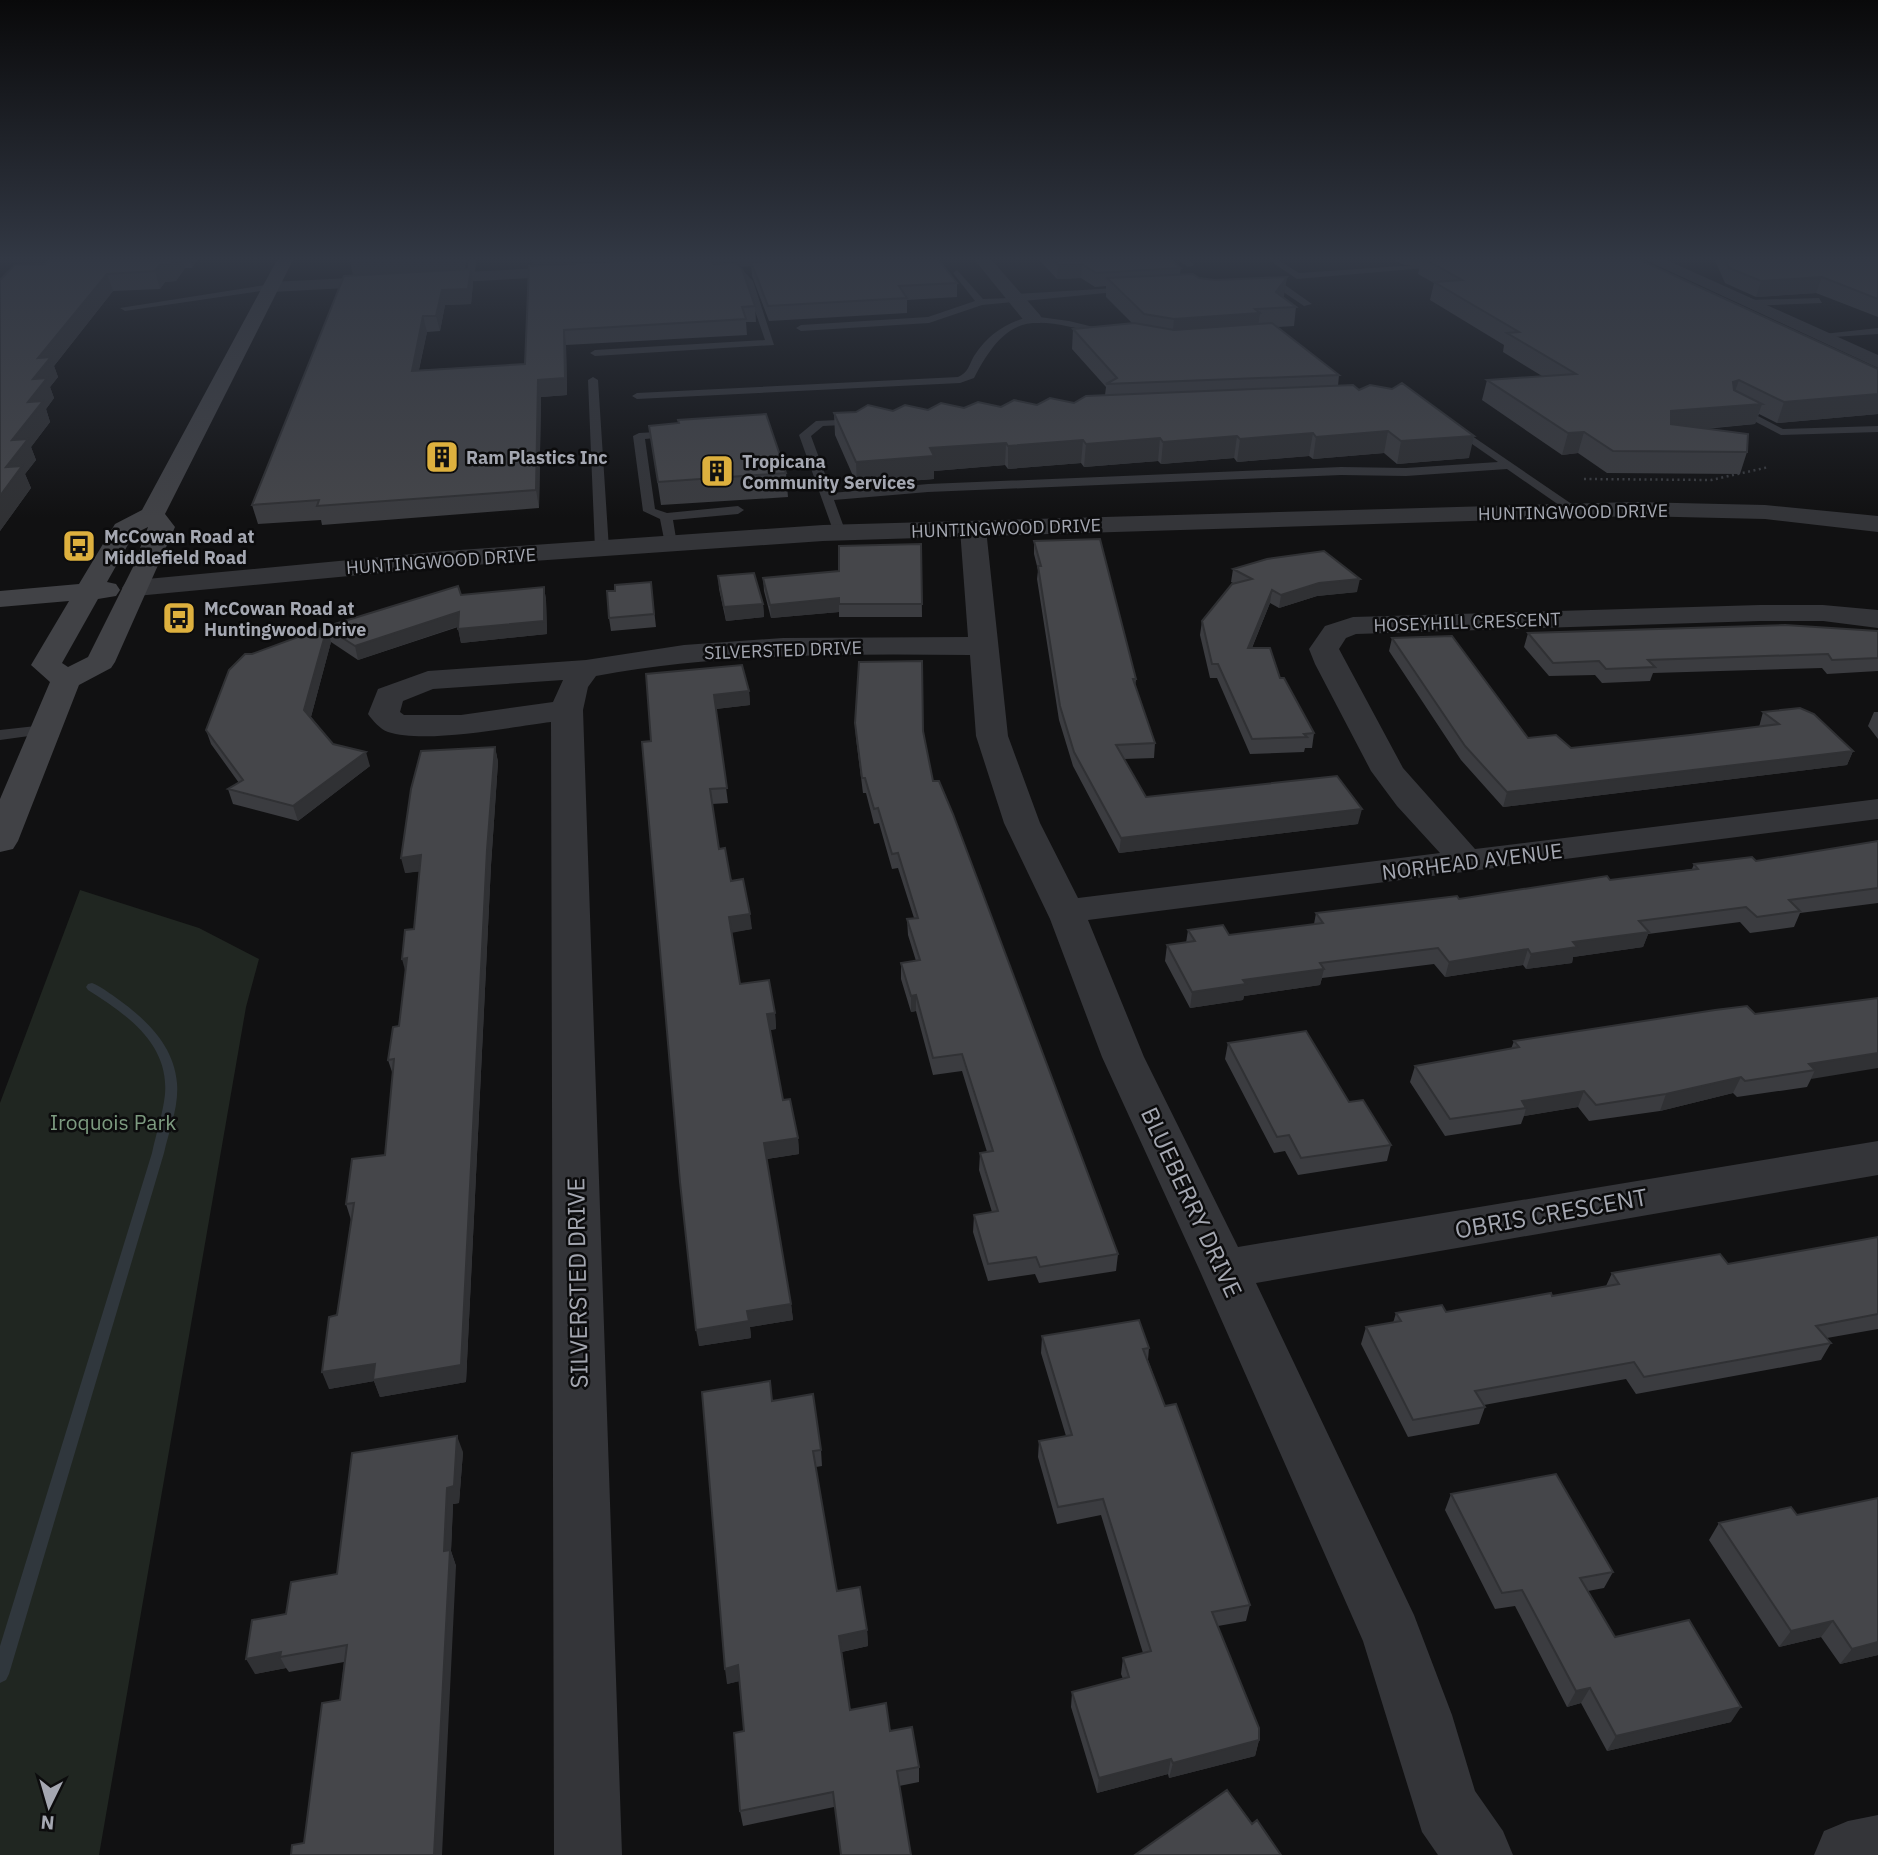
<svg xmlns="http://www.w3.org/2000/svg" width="1878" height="1855" font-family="'IBM Plex Sans',sans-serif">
  <rect width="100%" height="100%" fill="#111112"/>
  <path fill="#202621" d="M80 890 199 928 259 959 246 1007 99 1855H0V1103Z"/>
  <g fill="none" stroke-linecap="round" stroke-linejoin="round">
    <path fill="#30373d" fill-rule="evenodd" d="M0 258H8L0 260Z
      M92 983C100 986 108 992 115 997 145 1018 174 1045 177 1083 179 1107 169 1130 164 1153L9 1674 6 1680 0 1683V1646L152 1153C156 1133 163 1114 165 1094 169 1043 126 1014 88 990L86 987 88 984Z"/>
    <path stroke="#3a3c40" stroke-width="2.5" stroke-dasharray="2 3.5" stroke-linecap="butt" d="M1584 479 1711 480 1769 467"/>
    <path fill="#343539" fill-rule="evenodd" d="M469 258H477L474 277 470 280 466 277Z
      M1176 258H1185L1195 265 1188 267Z
      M1266 258H1275L1299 273 1445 263 1449 266 1297 279Z
      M733 260 753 281 774 345 595 356 590 353 595 350 765 340 745 282 729 263Z
      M957 270 983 299 1011 298 1015 294 1132 287 1136 290 982 305 929 323 801 331 796 328 801 325 928 317 975 301 953 273Z
      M1260 280H1278L1312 304 1304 306 1273 285H1257Z
      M272 284 275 289 125 311 120 308Z
      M1819 298 1822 303 1748 306 1744 303 1748 300Z
      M1032 316 1069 321 1114 332 1109 335C1038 321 1012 304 974 378L960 383 637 399 632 396 637 393 958 377C968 373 969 365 974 356 988 334 1007 322 1032 316Z
      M1878 328V334L1819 338 1814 335Z
      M593 377 598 380 609 549 602 553 595 549 588 380Z
      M1735 404 1783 429 1878 426V432L1781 435 1731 409V405Z
      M860 419 864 420V424L823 426 811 436 832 493 928 484 1341 467 1406 468 1498 462 1449 428 1447 426 1453 423 1582 511 1572 514 1507 469 1406 476 1341 475 928 492 834 500 846 533 840 537 834 533 799 435 816 421Z
      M674 431 678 432V436L645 439 655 509 667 513 738 506 744 510 738 514 673 520 677 544 671 548 665 544 660 519 643 511 633 436 639 433Z
      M45 725 51 727V733L0 740V730Z"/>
    <path fill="#343539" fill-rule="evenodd" d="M973 258H990L1040 315 1042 319 1040 323H1026Z
      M973 521 982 524 986 529 1008 736 1040 823 1078 898 1440 853 1397 806 1371 771 1315 664 1309 649 1325 626 1353 617 1760 605H1823L1878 610V628L1823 621H1760L1356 634 1346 638 1339 649 1403 768 1475 849 1878 799V819L1088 920 1144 1057 1238 1247 1878 1141V1175L1256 1283 1414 1615 1452 1715 1475 1791 1503 1831 1513 1855H1438L1422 1832 1363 1641 1199 1269 1102 1057 1050 919 1004 823 976 736 970 655C844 654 720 653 596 676L588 687 583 710 622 1855H554L551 722C510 727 426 744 388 732 380 729 373 721 368 714L378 689 428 671 586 660 684 645 783 638 968 637 960 529 964 524ZM563 680 553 702 461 715H404L400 712 403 701 433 689Z
      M1878 1815V1855H1814L1824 1831 1848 1821Z"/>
    <path fill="#343539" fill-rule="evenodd" d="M728 258H804L796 263 683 271 675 266 683 261Z
      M1641 258H1662L1878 355V368Z
      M581 266 587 267 589 271 587 275 272 292 263 287 272 282Z
      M1634 502 1765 505 1878 516V532L1765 519 1634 516 823 541 445 567 136 596 126 594 122 588 126 582 136 580 445 551 823 525Z"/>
    <path fill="#414246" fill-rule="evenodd" d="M278 258H294L165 514 175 527 115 662 111 668 79 685 18 841 13 849 0 852V799L50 682 31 665 69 601 0 607V591L79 584 115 524 142 510ZM148 527 133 567 88 657 68 667 62 663 98 599 116 596 120 590 116 584 107 582 134 534Z"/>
  </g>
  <path fill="#3b3c40" d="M52 258H199L192 268H185L176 281 165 282 160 289 113 291 54 366 58 377 50 387 54 398 46 409 50 422 31 447 36 460 25 474 31 488 0 531V280L45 264Z
    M1037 258H1168L1181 268 1180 274 1199 278 1215 280 1287 277 1283 297 1296 307 1294 326 1278 327 1339 375 1338 386 1359 390 1469 458 1397 464 1384 453 1313 459 1309 456 1237 462 1234 458 1161 464 1158 461 1084 467 1081 463 1008 469 1005 465 934 471V479L857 485 835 435 834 413 1074 403 1105 395 1106 387 1072 349 1073 329 1132 323 1106 297V286L1095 287 1081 278 1057 279Z
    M1391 258H1636L1878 369V414L1777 423 1759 414 1755 424 1705 429 1747 452 1740 474 1607 473 1578 453 1562 455 1482 400 1487 380 1542 376 1503 352 1504 345 1430 300 1434 283 1418 274 1420 265H1404Z
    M1714 258H1878V317L1816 293 1756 297 1725 283Z
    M751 262 957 283V297L907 300V313L769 321 752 276Z
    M713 264 755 306 756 322H746L747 335 566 345 567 395 541 397 539 508 322 525 321 520 258 524 252 505 344 276 471 269 473 283 471 304 445 305 440 331 427 332 419 370 525 364 529 266Z
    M649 426 786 473 788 497 661 505Z
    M1034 541 1136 679 1135 687 1155 743 1154 758 1124 759 1146 797 1358 824 1119 853 1073 766 1059 720 1037 579 1038 570 1034 554Z
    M921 544 922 617H839V612L771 618 764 591 763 578 839 571Z
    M1233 569 1357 592 1317 596 1279 608 1270 603 1252 648 1280 678 1314 733 1312 748H1305L1304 752 1250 754 1217 678H1210L1200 635 1202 621 1235 584 1231 582Z
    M718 576 763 604 764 617 726 621 719 589Z
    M651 582 656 627 611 631 609 618 615 591Z
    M544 587 546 600 547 634 461 643 458 627 358 660 331 642 311 717 333 744 370 766 298 821 233 804 228 789 239 783 211 744 206 730 252 654 325 627 461 595Z
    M1878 631V671L1827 674 1822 668 1653 673 1650 681 1602 683 1595 675 1549 676 1524 647 1528 633Z
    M1392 638 1528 738 1571 748 1690 735 1759 727 1763 712 1853 751 1847 765 1503 807 1461 760 1389 651Z
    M749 691 750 705 716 709 728 803 712 804 719 849 752 929 732 932 740 984 775 1013 776 1029 770 1030 783 1100 798 1138 799 1154 767 1159 791 1304 793 1320 750 1327 751 1338 699 1346 651 741Z
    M1874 712H1878V739L1868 726Z
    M855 723 923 731 933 781 1118 1254 1116 1271 1039 1283 1035 1274 988 1281 973 1232 974 1215 992 1212 979 1170 980 1153 987 1152 962 1071 933 1075 916 1011 911 1012 901 979V963L916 961 908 935 907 919 914 918 898 868 892 869 879 823 874 824 866 793H863L856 738Z
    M495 747 498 762 491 865 466 1382 380 1397 374 1381 329 1389 337 1315 351 1220 346 1204 385 1155 393 1075 388 1060 399 1026 414 929 420 871 405 873Z
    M1878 841V903L1800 913 1794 927 1750 933 1740 922 1648 934 1643 947 1573 957 1572 963 1526 969 1523 965 1445 977 1434 964 1322 978 1320 985 1244 996 1243 1000 1190 1008 1165 961 1167 945 1186 943 1188 930 1229 935 1314 924 1316 913 1459 899 1610 880 1692 869 1694 864 1756 861Z
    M1878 998 1811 1079 1807 1087 1737 1097 1733 1093 1660 1111 1589 1121 1578 1107 1524 1116 1521 1124 1445 1136 1410 1082 1415 1066 1511 1049 1514 1041 1755 1014Z
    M1228 1043 1349 1102 1391 1145 1387 1161 1298 1175 1285 1151 1274 1153 1225 1059Z
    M1878 1237V1329L1827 1338 1831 1343 1821 1360 1636 1394 1626 1379 1484 1405 1485 1407 1479 1424 1408 1437 1361 1344 1366 1327 1393 1323 1396 1313 1446 1312 1552 1296 1606 1286 1612 1273 1728 1264Z
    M1042 1336 1149 1348 1148 1360 1165 1406 1250 1605 1246 1621 1218 1626 1259 1740 1255 1756 1169 1778 1168 1774 1097 1793 1071 1707 1072 1692 1123 1679 1121 1674 1123 1658 1143 1653 1101 1515 1057 1524 1038 1457 1039 1441 1066 1436 1041 1353Z
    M772 1401 821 1450 822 1466 816 1467 837 1591 867 1630 868 1646 842 1652 850 1710 890 1731 919 1767V1782L899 1786 834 1807 743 1826 740 1811 744 1731 739 1681 727 1684Z
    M463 1452 459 1503 453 1504 451 1551 456 1566 340 1700 344 1662 289 1672 286 1668 255 1674 286 1614 337 1574Z
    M1451 1494 1613 1572 1604 1588 1588 1591 1615 1637 1731 1722 1607 1751 1581 1703 1567 1707 1515 1606 1495 1609 1445 1510Z
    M1878 1498V1655L1840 1664 1821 1637 1779 1647 1709 1540 1719 1523 1797 1515Z"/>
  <path fill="#303134" d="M175 258H182L185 268 176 281 165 282 160 289 155 271 159 265Z
    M190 258H199L192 268Z
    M420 258H467L465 269 353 275 350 262Z
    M524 258H663L532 265 531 259 525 260Z
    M1082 264 1081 278 1057 279 1058 265Z
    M471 269 473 283 471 304 445 305 440 331 436 316 442 290Z
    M107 274 113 291 54 366 58 377 50 387 54 398 46 409 50 422 31 447 36 460 25 474 31 488 0 531V496L6 467 12 440 28 402 38 358Z
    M1287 277 1284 296 1275 308 1276 292Z
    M1822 277 1816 293 1756 297 1761 281Z
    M1260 313 1257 332 1172 338 1174 319Z
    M423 316 427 332 415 387 412 371Z
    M564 330 566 345 567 395 541 397 539 508 536 490 538 380Z
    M1739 380 1732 400 1733 382Z
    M1878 394V414L1777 423 1784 402Z
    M1762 404 1755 424 1664 432 1671 411Z
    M1388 431 1384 453 1313 459 1316 437Z
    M1584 432 1578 453 1562 455 1568 433Z
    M1313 433 1309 456 1237 462 1240 439Z
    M1237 436 1234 458 1161 464 1163 442Z
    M1474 436 1469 458 1397 464 1401 441Z
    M1160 438 1158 461 1084 467 1086 444Z
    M1083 440 1081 463 1008 469V446Z
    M1006 443 1005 465 934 471V479L857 485 856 462 930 448Z
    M1360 579 1357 592 1317 596 1279 608 1281 595 1319 583Z
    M544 587 546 600 547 634 461 643 458 629Z
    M1272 590 1270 603 1246 662 1248 648Z
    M839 598V612L771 618 770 605Z
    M763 604 764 617 726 621 724 607Z
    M459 612 462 625 358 660 355 646Z
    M327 628 331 642 309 724 304 710Z
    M749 691 750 705 715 709 714 695Z
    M495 747 498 762 491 865 466 1382 380 1397 374 1381 329 1389 322 1372 487 850Z
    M1853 751 1847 765 1503 807 1507 792Z
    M366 752 370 766 298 821 293 806Z
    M1362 809 1358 824 1119 853 1121 838Z
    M421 855 425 871 405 873 401 858Z
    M750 914 752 929 731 933 729 917Z
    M1649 932 1643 947 1573 957 1572 963 1526 969 1531 954 1573 942Z
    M1528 949 1523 965 1445 977 1449 962Z
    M407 958 406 974 402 959Z
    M1324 969 1320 985 1244 996 1243 1000 1190 1008 1192 992 1243 980Z
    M916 995V1011L911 1012V996Z
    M775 1013 776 1029 769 1030 767 1014Z
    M1878 1053V1068L1811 1079 1815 1070 1809 1064Z
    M1741 1077 1733 1093 1660 1111 1666 1094Z
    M1584 1091 1578 1107 1524 1116 1526 1108 1522 1101Z
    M798 1138 799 1154 766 1159 764 1143Z
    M791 1304 793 1320 750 1327 751 1338 699 1346 696 1330 747 1311Z
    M457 1436 463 1452 459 1503 453 1504 451 1551 456 1566 442 1855H434L444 1551 447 1488Z
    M1833 1621 1821 1637 1779 1647 1791 1631Z
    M867 1630 868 1646 841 1652 839 1636Z
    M1878 1642V1655L1840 1664 1852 1649Z
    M281 1652 280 1657 286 1668 255 1674 246 1659Z
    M738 1665 740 1681 727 1684 725 1669Z
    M1590 1688 1581 1703 1567 1707 1576 1691Z
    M1741 1707 1731 1722 1607 1751 1616 1736Z
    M1259 1740 1255 1756 1169 1778 1173 1763Z
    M1171 1759 1168 1774 1097 1793 1099 1778Z"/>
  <path fill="#45464a" stroke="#303134" stroke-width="2" d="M52 258H175L171 264 159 265 155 271 107 274 38 358 51 357 33 379 47 378 28 402 43 401 12 440 28 439 6 467 22 466 0 496V280L15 265 45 264Z
    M351 258H420L350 262Z
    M679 258H711L713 264 736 263 742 269 755 306 742 307 746 319 564 330 565 378 538 380 536 490 317 506 319 500 252 505 344 276 471 269 468 289 442 290 436 316H423L412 371 525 364 529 266Z
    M839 258H937L957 283 899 286 907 298 768 306 751 262Z
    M1051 258H1168L1181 268 1096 273 1082 264 1058 265Z
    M1423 258H1636L1878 369V394L1784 402 1739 380 1733 382 1734 390 1762 404 1671 411V424L1748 434 1747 452 1613 451 1584 432 1568 433 1487 380 1576 374 1507 333 1519 332 1434 282 1462 280Z
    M1725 258H1878V299L1822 277 1761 281 1729 268Z
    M1193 274 1199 278 1215 280 1287 277 1276 292 1296 307 1255 309 1260 313 1174 319 1144 314 1107 278Z
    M1134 323 1174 330 1272 323 1339 375 1106 384 1117 378 1073 329Z
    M1402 383 1474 436 1401 441 1388 431 1316 437 1313 433 1240 439 1237 436 1163 442 1160 438 1086 444 1083 440 1008 446 1006 443 930 448 934 456 856 462 834 413 856 412 868 405 893 411 905 405 928 410 941 403 964 408 978 402 1001 407 1014 400 1037 405 1050 398 1074 403 1086 396 1353 385 1359 390 1370 385 1392 389Z
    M766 414 786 473 658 482 649 426 679 423 678 420Z
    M1100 539 1136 679H1133L1155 743 1116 745 1146 797 1337 776 1362 809 1121 838 1074 752 1060 706 1038 566H1041L1034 541Z
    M921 544 922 604H839V598L770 605 763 578 839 571V546Z
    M1324 551 1360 579 1319 583 1281 595 1272 590 1248 648H1270L1280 678H1284L1314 733 1304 734 1307 737 1252 739 1218 664H1212L1202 621 1232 584 1252 579 1233 569 1267 559Z
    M754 573 763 604 724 607 718 576Z
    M651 582 654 614 609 618 607 591H615V585Z
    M458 586 461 595 544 587V621L458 629 459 612 355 646 327 628 304 710 333 744 366 752 293 806 228 789 243 780 206 730 229 670 245 654H252L325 627Z
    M1785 625 1878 631V658L1832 660 1828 654 1648 660 1655 667 1606 669 1599 661 1553 663 1528 633Z
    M1452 636 1528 738 1556 735 1571 748 1690 735 1779 724 1763 712 1800 708 1814 714 1853 751 1507 792 1465 746 1392 638Z
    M922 661 923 731 933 781H939L953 814 1118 1254 1040 1267 1036 1257 988 1264 974 1215 998 1211 980 1153 993 1151 962 1054 933 1058 916 995 911 996 901 963 920 960 907 919 918 918 898 853 892 854 878 808 874 809 865 778H862L855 723 859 662Z
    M742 665 749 691 714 695 727 788 710 789 719 849 725 848 731 881 743 879 750 914 729 917 740 984 769 980 775 1013 767 1014 783 1100 790 1099 798 1138 764 1143 791 1304 747 1311 749 1321 696 1330 680 1182 642 742 651 741 646 674Z
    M495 747 487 850 461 1365 373 1380 375 1364 322 1372 329 1317 337 1315 354 1203 346 1204 352 1159 385 1155 394 1059 388 1060 393 1027 399 1026 407 958 402 959 405 930 414 929 421 855 401 858 411 789 421 751Z
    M1878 841V888L1789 900 1800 911 1757 917 1746 907 1639 921 1649 932 1573 942 1577 947 1531 954 1528 949 1449 962 1438 948 1320 963 1324 969 1243 980 1246 984 1192 992 1167 945 1195 941 1188 930 1223 925 1229 935 1323 923 1316 913 1457 896 1459 899 1607 876 1610 880 1698 869 1694 864 1752 857 1756 861Z
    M1878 998V1053L1809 1064 1815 1070 1745 1081 1741 1077 1666 1094 1596 1105 1584 1091 1522 1101 1526 1108 1450 1119 1415 1066 1519 1047 1514 1041 1715 1010 1747 1006 1755 1014Z
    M1306 1031 1349 1102 1363 1100 1391 1145 1301 1158 1289 1135 1277 1137 1228 1043Z
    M1878 1237V1314L1816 1326 1831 1343 1644 1377 1634 1362 1475 1391 1485 1407 1413 1420 1366 1327 1401 1321 1396 1313 1442 1305 1446 1312 1551 1293 1552 1296 1619 1284 1612 1273 1720 1254 1728 1264Z
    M1139 1320 1149 1348 1143 1349 1165 1406 1176 1404 1250 1605 1212 1612 1259 1728V1740L1173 1763 1171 1759 1099 1778 1072 1692 1129 1677 1123 1658 1151 1651 1103 1499 1058 1507 1039 1441 1072 1435 1042 1336Z
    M770 1381 772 1401 813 1394 821 1450 813 1451 837 1591 860 1587 867 1630 839 1636 850 1710 886 1703 890 1731 912 1727 919 1767 897 1771 911 1855H841L833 1792 740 1811 734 1733 744 1731 738 1665 725 1669 702 1392Z
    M457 1436 454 1486 447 1488 444 1551 450 1550 434 1855H291L292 1845 304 1843 322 1703 340 1700 347 1645 280 1657 281 1652 246 1659 252 1620 286 1614 291 1582 337 1574 352 1453Z
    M1556 1474 1613 1572 1580 1578 1615 1637 1689 1620 1741 1707 1616 1736 1590 1688 1576 1691 1522 1590 1502 1593 1451 1494Z
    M1878 1498V1642L1852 1649 1833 1621 1791 1631 1719 1523 1791 1507 1797 1515Z
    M1227 1790 1252 1824 1257 1820 1281 1855H1135Z"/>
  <linearGradient id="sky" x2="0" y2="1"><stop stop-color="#09090a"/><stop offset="0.5" stop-color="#323844"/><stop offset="1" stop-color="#323844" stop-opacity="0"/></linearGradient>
  <rect width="1878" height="518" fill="url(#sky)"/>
  <defs>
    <symbol id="building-square" viewBox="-11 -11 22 22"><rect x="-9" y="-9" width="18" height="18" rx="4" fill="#ddb03e" stroke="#0c0c0d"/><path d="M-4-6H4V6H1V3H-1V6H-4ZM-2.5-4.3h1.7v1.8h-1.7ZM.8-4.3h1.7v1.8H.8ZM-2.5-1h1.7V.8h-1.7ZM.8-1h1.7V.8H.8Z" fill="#111"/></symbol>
    <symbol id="bus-square" viewBox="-11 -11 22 22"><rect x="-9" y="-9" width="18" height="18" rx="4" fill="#ddb03e" stroke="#0c0c0d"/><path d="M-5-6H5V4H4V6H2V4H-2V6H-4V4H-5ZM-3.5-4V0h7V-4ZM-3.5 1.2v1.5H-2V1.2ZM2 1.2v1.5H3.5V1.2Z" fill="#111"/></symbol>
  </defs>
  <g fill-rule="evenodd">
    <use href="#building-square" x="423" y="438" width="38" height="38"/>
    <use href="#building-square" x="698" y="452" width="38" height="38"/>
    <use href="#bus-square" x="60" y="527" width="38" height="38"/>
    <use href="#bus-square" x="160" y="599" width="38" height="38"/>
  </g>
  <g text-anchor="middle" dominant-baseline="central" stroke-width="5" stroke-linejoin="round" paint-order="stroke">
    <g font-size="18" font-weight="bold" fill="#a4a7b1" stroke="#0c0c0d" text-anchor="start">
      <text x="466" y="457">Ram Plastics Inc</text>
      <text x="742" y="461">Tropicana<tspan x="742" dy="21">Community Services</tspan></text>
      <text x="104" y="536">McCowan Road at<tspan x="104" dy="21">Middlefield Road</tspan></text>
      <text x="204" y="608">McCowan Road at<tspan x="204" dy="21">Huntingwood Drive</tspan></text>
    </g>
    <g font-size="18" fill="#a4a7b1" stroke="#0c0c0d">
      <text transform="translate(1573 512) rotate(-1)">HUNTINGWOOD DRIVE</text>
      <text transform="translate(1006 528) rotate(-2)">HUNTINGWOOD DRIVE</text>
      <text transform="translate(441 561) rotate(-4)">HUNTINGWOOD DRIVE</text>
      <text transform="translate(1467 622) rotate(-2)">HOSEYHILL CRESCENT</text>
      <text transform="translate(783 650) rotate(-2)">SILVERSTED DRIVE</text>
    </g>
    <g font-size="21" fill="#a4a7b1" stroke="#0c0c0d">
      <text transform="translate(1472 861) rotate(-7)">NORHEAD AVENUE</text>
    </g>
    <g font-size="21" fill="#7d9b80" stroke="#0c0c0d">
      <text x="113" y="1122">Iroquois Park</text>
    </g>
    <g font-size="24" fill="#a4a7b1" stroke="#0c0c0d">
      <text transform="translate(1192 1202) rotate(65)">BLUEBERRY DRIVE</text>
      <text transform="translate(1551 1213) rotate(-10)">OBRIS CRESCENT</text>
      <text transform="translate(577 1283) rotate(-91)">SILVERSTED DRIVE</text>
    </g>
  </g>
  <g transform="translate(49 1806) rotate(185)" stroke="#0c0c0d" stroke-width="5" paint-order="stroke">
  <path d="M0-5L12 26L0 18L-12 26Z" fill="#a4a7b1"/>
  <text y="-10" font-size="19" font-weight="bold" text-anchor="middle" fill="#a4a7b1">N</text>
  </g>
</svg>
